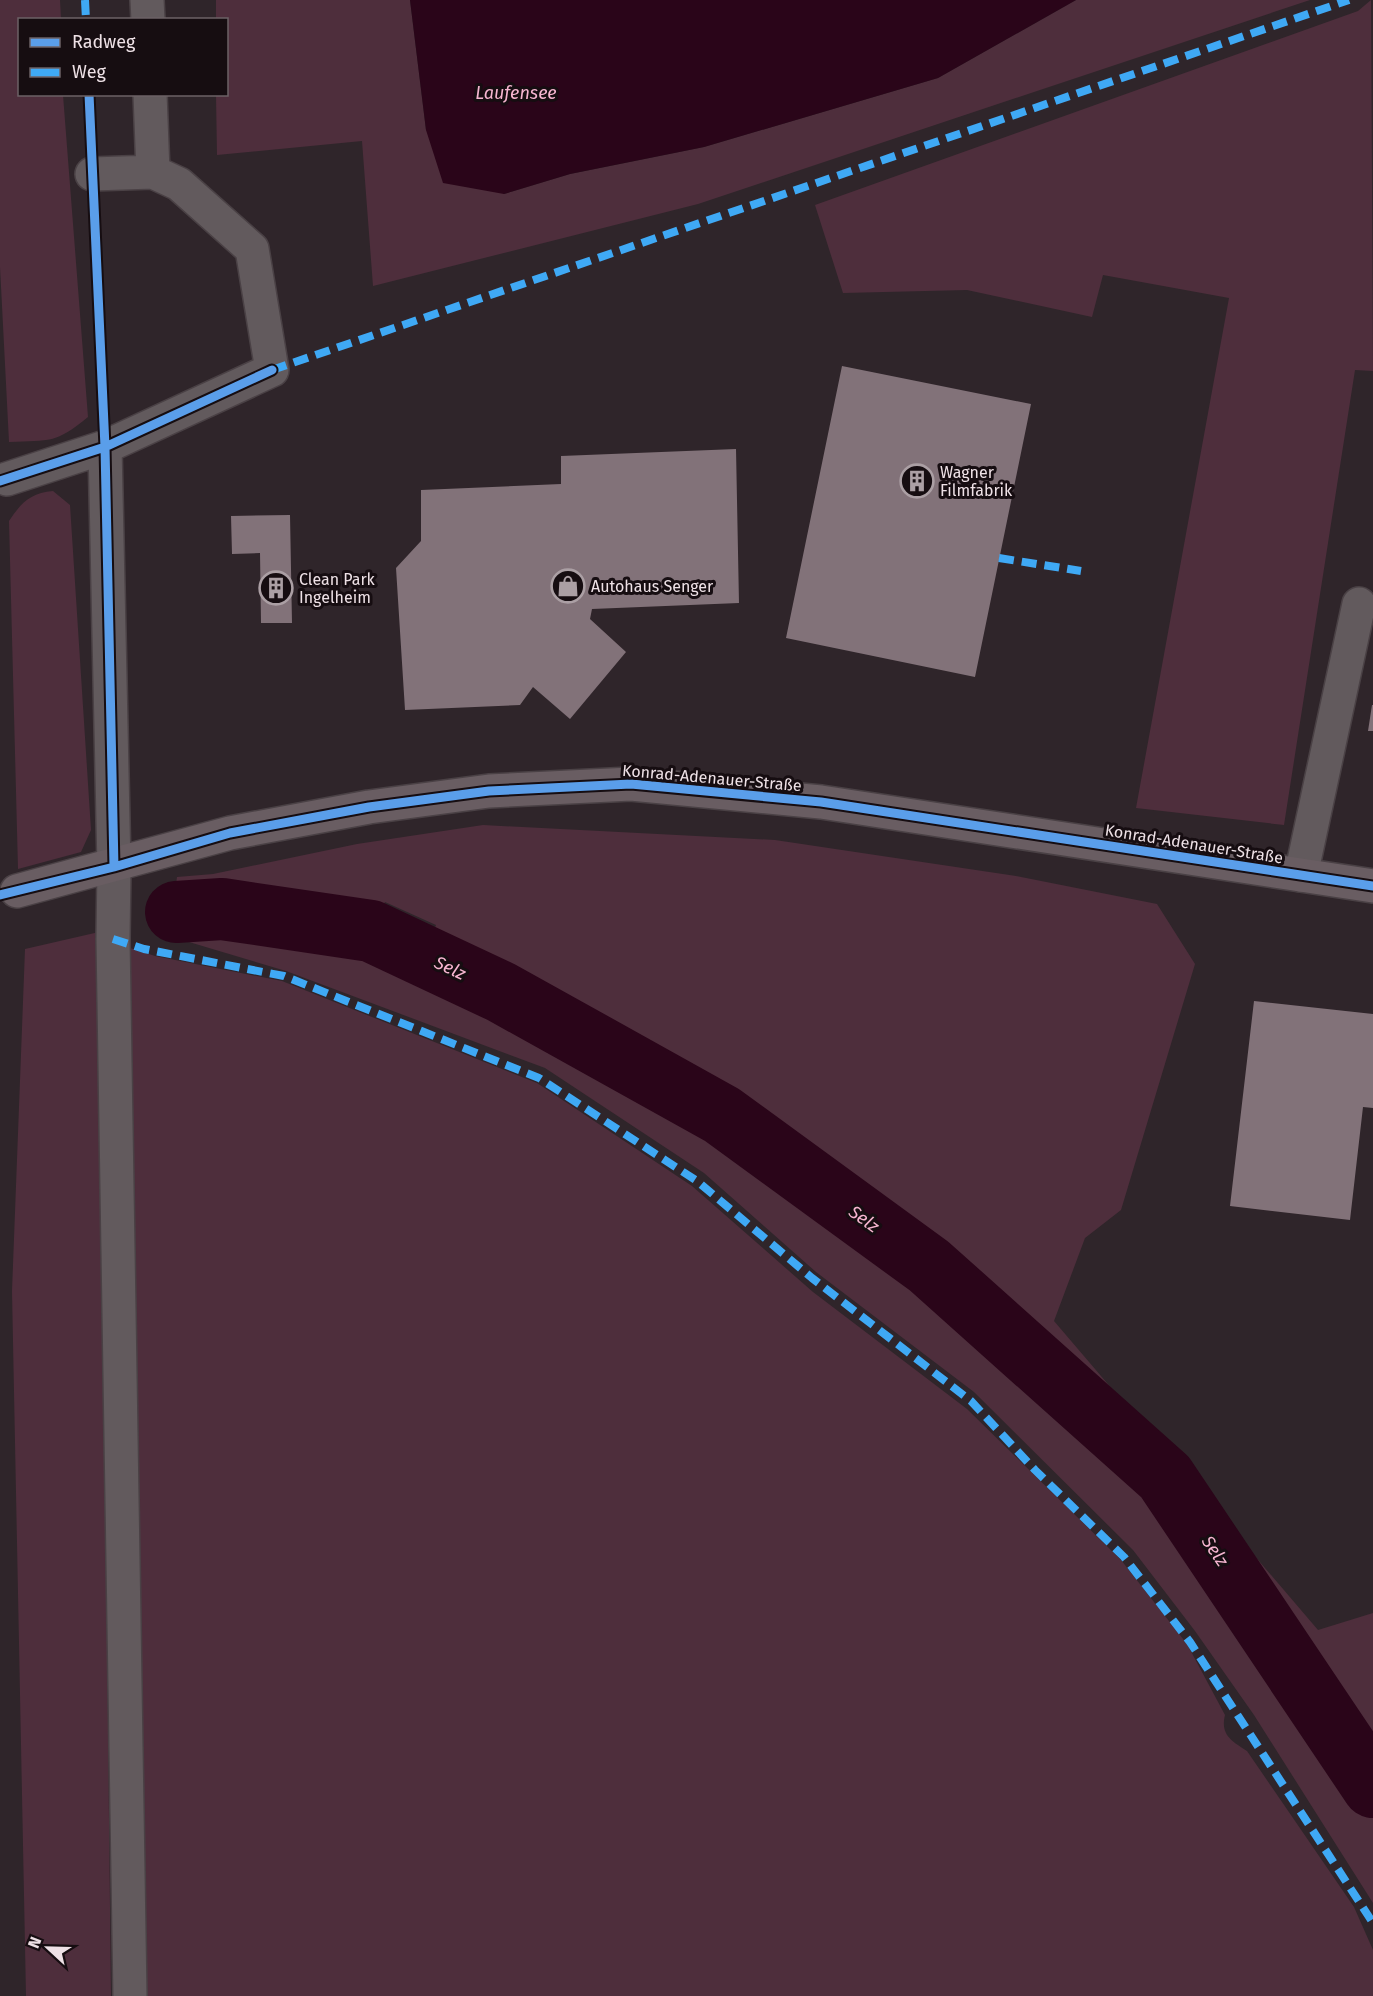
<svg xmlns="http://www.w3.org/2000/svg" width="1373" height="1996" font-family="'Fira Sans',sans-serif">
  <rect width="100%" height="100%" fill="#2f252a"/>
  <path fill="#4e2e3c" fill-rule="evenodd" d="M0 0H60L61 19 20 20V94L63 95 88 417C55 444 51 440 9 442L0 267Z
    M216 0H410L426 130 504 194 570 174 704 147 938 78 1076 0H1310L698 204 373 286 362 141 217 155 216 95 226 94V20L216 19Z
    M1371 0 1373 371 1355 370 1284 825 1136 808 1229 298 1103 275 1092 317 967 290 843 293 815 205 1358 11Z
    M53 491 70 505 91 830 81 852 18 869 9 521C21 503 30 493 53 491Z
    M483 825 775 840 1016 876 1157 904 1195 964 1121 1210 1085 1238 1054 1321 1318 1630 1373 1613V1903L1254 1715 1195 1631 1133 1550 974 1392 816 1272 704 1173 545 1068 286 971 189 942 171 922 177 877 213 874 357 844ZM385 902 436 925 420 965 360 944Z
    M99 932 111 1996H26L12 1291 25 949Z
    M124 946 155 956 282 981 537 1083 692 1186 813 1292 967 1409 1121 1560 1187 1644 1225 1715C1220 1735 1232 1741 1247 1751L1354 1907 1373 1950V1996H130Z"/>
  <path fill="#2a0519" d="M410 0H1076L938 78 704 147 570 174 504 194 443 183 426 130Z"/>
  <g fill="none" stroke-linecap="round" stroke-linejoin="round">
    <path stroke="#2a0519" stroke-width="62" d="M176 912 222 909 371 931 501 992 722 1115 929 1266 1165 1477 1373 1787"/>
  </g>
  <path fill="#827279" d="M842 366 1031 404 975 677 786 638Z
    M736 449 739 603 592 609 590 619 626 652 570 719 533 687 520 705 405 710 396 568 421 541V490L561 484V456Z
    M290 515 292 623H261L260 553 232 554 231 516Z
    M1372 705H1373V731H1368Z
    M1254 1001 1373 1014V1108L1363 1107 1350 1220 1230 1206Z"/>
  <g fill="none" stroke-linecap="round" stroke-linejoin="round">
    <defs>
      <path id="minor" d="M147 0 148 20
        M150 94 153 172
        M105 447 114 867 113 939 130 1996
        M7 479 105 447 272 370 252 249 179 184 153 172 92 174
        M1301 875 1359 604"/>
      <path id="major" d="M17 891 230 833 369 807 489 791 631 784 821 802 1373 886"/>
    </defs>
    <use href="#minor" stroke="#4a4145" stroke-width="36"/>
    <use href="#major" stroke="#4a4145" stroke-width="36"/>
    <use href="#minor" stroke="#625a5d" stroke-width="33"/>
    <use href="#major" stroke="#695d62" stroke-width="33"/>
    <path stroke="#3fa9f5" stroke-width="8" stroke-dasharray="15 8" stroke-linecap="butt" d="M85 0 86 20
      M272 370 1349 0
      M999 558 1081 571
      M113 939 144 949 284 976 539 1078 697 1181 812 1278 971 1401 1035 1470 1124 1557 1190 1642 1373 1923"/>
    <defs>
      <path id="cycleway" d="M89 94 105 447 114 867
        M0 481 105 447 272 370
        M0 895 114 867 230 833 369 807 489 791 631 784 821 802 1373 886"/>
    </defs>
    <use href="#cycleway" stroke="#160d11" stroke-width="13"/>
    <use href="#cycleway" stroke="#5a9eea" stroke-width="9"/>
  </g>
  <defs>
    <symbol id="building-ring" viewBox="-11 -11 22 22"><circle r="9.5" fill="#160d11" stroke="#ab9fa4" stroke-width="1.5"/><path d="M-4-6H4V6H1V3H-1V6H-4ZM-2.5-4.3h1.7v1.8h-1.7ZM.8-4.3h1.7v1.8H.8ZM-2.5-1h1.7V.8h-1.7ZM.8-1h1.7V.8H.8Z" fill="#ab9fa4"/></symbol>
    <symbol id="shop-ring" viewBox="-11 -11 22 22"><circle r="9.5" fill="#160d11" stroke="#ab9fa4" stroke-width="1.5"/><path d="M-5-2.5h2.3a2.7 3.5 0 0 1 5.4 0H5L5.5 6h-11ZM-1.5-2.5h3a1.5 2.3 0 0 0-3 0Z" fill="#ab9fa4"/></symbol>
  </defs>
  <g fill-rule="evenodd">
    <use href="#building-ring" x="898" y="462" width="38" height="38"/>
    <use href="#shop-ring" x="549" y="567" width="38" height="38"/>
    <use href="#building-ring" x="257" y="569" width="38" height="38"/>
  </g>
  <g text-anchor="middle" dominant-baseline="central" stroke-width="6" stroke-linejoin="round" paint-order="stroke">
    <g font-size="16" fill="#eee1e6" stroke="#160d11" text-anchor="start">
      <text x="940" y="472">Wagner<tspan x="940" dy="18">Filmfabrik</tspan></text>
      <text x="299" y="579">Clean Park<tspan x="299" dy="18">Ingelheim</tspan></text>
      <text x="591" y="586">Autohaus Senger</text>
    </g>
    <g font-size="16" fill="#eee1e6" stroke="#160d11">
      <text transform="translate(712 778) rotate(5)">Konrad-Adenauer-Straße</text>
      <text transform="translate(1194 844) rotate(9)">Konrad-Adenauer-Straße</text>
    </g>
    <g font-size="18" font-style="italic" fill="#f6b5d0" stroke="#160d11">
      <text x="516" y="93">Laufensee</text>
      <text transform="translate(450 968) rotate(25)">Selz</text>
      <text transform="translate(864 1219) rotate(36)">Selz</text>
      <text transform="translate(1215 1551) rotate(56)">Selz</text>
    </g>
  </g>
  <rect x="18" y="18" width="210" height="78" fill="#160d11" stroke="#6c6266" stroke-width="1.5"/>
  <rect x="30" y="38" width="30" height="9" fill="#5a9eea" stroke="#6c6266" stroke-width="1.5"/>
  <text x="72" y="48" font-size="18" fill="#eee1e6">Radweg</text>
  <rect x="30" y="68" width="30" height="9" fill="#3fa9f5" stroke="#6c6266" stroke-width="1.5"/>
  <text x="72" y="78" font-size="18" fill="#eee1e6">Weg</text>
  <g transform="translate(48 1948) rotate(292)" stroke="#160d11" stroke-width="4.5" paint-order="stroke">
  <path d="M0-4.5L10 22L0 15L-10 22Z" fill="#eee1e6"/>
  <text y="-9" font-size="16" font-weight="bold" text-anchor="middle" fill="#eee1e6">N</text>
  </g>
</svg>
